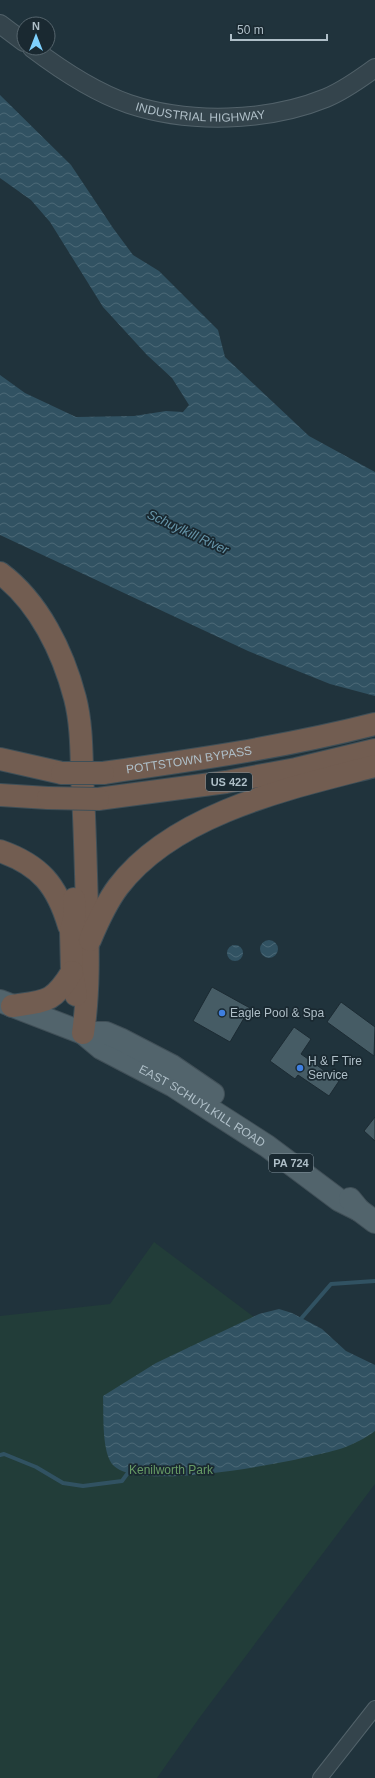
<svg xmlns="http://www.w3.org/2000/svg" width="375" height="1778" font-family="Helvetica,sans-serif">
  <defs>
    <pattern id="water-waves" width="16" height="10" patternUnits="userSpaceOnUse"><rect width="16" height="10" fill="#315262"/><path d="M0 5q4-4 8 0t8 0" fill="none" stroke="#4c6977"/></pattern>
  </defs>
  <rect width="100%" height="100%" fill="#20333c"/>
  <path fill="#223d39" d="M154 1242 375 1408V1484L200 1717 157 1778H0V1316L110 1304Z"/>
  <path fill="url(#water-waves)" d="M0 95 71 165 113 228 133 255 159 271 218 330 225 357 309 436 375 472V696L330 684 248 651 0 535V375L25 393 76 417 134 416 166 411 183 412 189 405 172 378 147 355 103 307 50 222 31 200 0 178Z
    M260 949a9 9 0 1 1 18 0a9 9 0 1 1-18 0Z
    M227 953a8 8 0 1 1 16 0a8 8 0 1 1-16 0Z
    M279 1309 292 1313 322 1329 346 1351 375 1365V1431C366 1438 353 1444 343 1448 305 1460 142 1493 114 1466 101 1454 104 1413 103 1396L156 1363 259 1314Z"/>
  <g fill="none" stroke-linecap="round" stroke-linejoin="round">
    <path stroke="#315262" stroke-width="4" d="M299 1321 331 1284 375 1281
      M0 1455 4 1454 36 1467 63 1483 83 1486 122 1481 130 1470"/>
  </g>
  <path fill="#465c65" stroke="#1c2b33" d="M212 987 250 1008 230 1042 193 1021Z
    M341 1002 375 1027 374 1056 327 1022Z
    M294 1027 311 1039 301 1054 339 1081 329 1096 298 1075 295 1079 270 1061Z
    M375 1117V1141L364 1131Z"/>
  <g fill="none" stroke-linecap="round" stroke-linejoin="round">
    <defs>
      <path id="minor" d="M320 1778 375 1708"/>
      <g id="tertiary">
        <path d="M0 24 24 42"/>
        <path id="s1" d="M32 48C61 70 94 92 129 104 189 124 267 122 326 98 343 91 360 79 375 68"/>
      </g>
      <g id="primary">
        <path id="s2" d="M0 1001 83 1033 101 1048 172 1085 267 1146 339 1200 359 1210"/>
        <path d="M83 1033H106L120 1039 172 1066 213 1094"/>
        <path d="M350 1199 359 1210 375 1222"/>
      </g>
      <g id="motorway">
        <path d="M0 573C39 602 63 652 75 698 83 729 81 763 83 794 85 833 86 871 87 910 88 951 89 992 83 1033"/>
        <path d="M0 759 62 773"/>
        <path id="s3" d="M103 773C194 760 285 747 375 724"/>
        <path d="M0 795 48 798"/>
        <path d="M98 799 226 782 296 769 375 750"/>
        <path d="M0 851C40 865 57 885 69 926"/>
        <path d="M74 899 75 914 71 931 72 972 76 995"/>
        <path d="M90 940C98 921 106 903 118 887 174 813 290 788 375 766"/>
        <path d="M12 1006C46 1001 53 1003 72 972"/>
      </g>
    </defs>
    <use href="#minor" stroke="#52626a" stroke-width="16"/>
    <use href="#tertiary" stroke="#52626a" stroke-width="20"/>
    <use href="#primary" stroke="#415058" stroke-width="24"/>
    <use href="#motorway" stroke="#3f4f57" stroke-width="24"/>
    <use href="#minor" stroke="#34444c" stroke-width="14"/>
    <use href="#tertiary" stroke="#34444c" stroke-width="18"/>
    <use href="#primary" stroke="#52646c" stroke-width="22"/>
    <use href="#motorway" stroke="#725d51" stroke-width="22"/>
    <defs>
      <path id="motorway-bridge" d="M62 773H103
        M48 798 98 799"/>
    </defs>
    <use href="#motorway-bridge" stroke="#3f4f57" stroke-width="24" stroke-linecap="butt"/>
    <use href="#motorway-bridge" stroke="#725d51" stroke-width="22"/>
  </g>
  <g fill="#3f7fe0" stroke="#1a2931" stroke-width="1.5">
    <circle cx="222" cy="1013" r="4"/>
    <circle cx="300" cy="1068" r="4"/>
  </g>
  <g text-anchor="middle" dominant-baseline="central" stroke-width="3.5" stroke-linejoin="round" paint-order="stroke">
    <g fill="#1a2931" stroke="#82929b" stroke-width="1">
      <rect x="206" y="773" width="46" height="18" rx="3"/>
      <rect x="269" y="1154" width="44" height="18" rx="3"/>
    </g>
    <g font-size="11" font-weight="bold" fill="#afbfc8">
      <text x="229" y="782">US 422</text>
      <text x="291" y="1163">PA 724</text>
    </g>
    <g font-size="12" fill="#afbfc8" stroke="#1a2931">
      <text stroke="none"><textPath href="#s1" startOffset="185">INDUSTRIAL HIGHWAY</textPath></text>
      <text stroke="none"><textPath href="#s3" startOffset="87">POTTSTOWN BYPASS</textPath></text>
      <text stroke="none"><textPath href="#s2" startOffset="229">EAST SCHUYLKILL ROAD</textPath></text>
    </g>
    <g font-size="12" fill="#afbfc8" stroke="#1a2931" text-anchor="start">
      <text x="230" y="1013">Eagle Pool &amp; Spa</text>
      <text x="308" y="1061">H &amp; F Tire<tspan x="308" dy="14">Service</tspan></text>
    </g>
    <g font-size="12" fill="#679b65" stroke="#1a2931">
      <text x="171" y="1470">Kenilworth Park</text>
    </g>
    <g font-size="13" font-style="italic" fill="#6695a9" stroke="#1a2931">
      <text transform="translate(188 532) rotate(25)">Schuylkill River</text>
    </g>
  </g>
  <g transform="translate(36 36)"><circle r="19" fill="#1a2931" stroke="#56656d"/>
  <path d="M0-3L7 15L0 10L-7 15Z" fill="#7ed1fe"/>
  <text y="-6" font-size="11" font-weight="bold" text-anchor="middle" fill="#afbfc8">N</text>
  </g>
  <path d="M231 34v6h96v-6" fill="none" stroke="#afbfc8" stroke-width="2"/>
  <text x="237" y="34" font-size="12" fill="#afbfc8" stroke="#1a2931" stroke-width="3" paint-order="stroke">50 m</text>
</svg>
